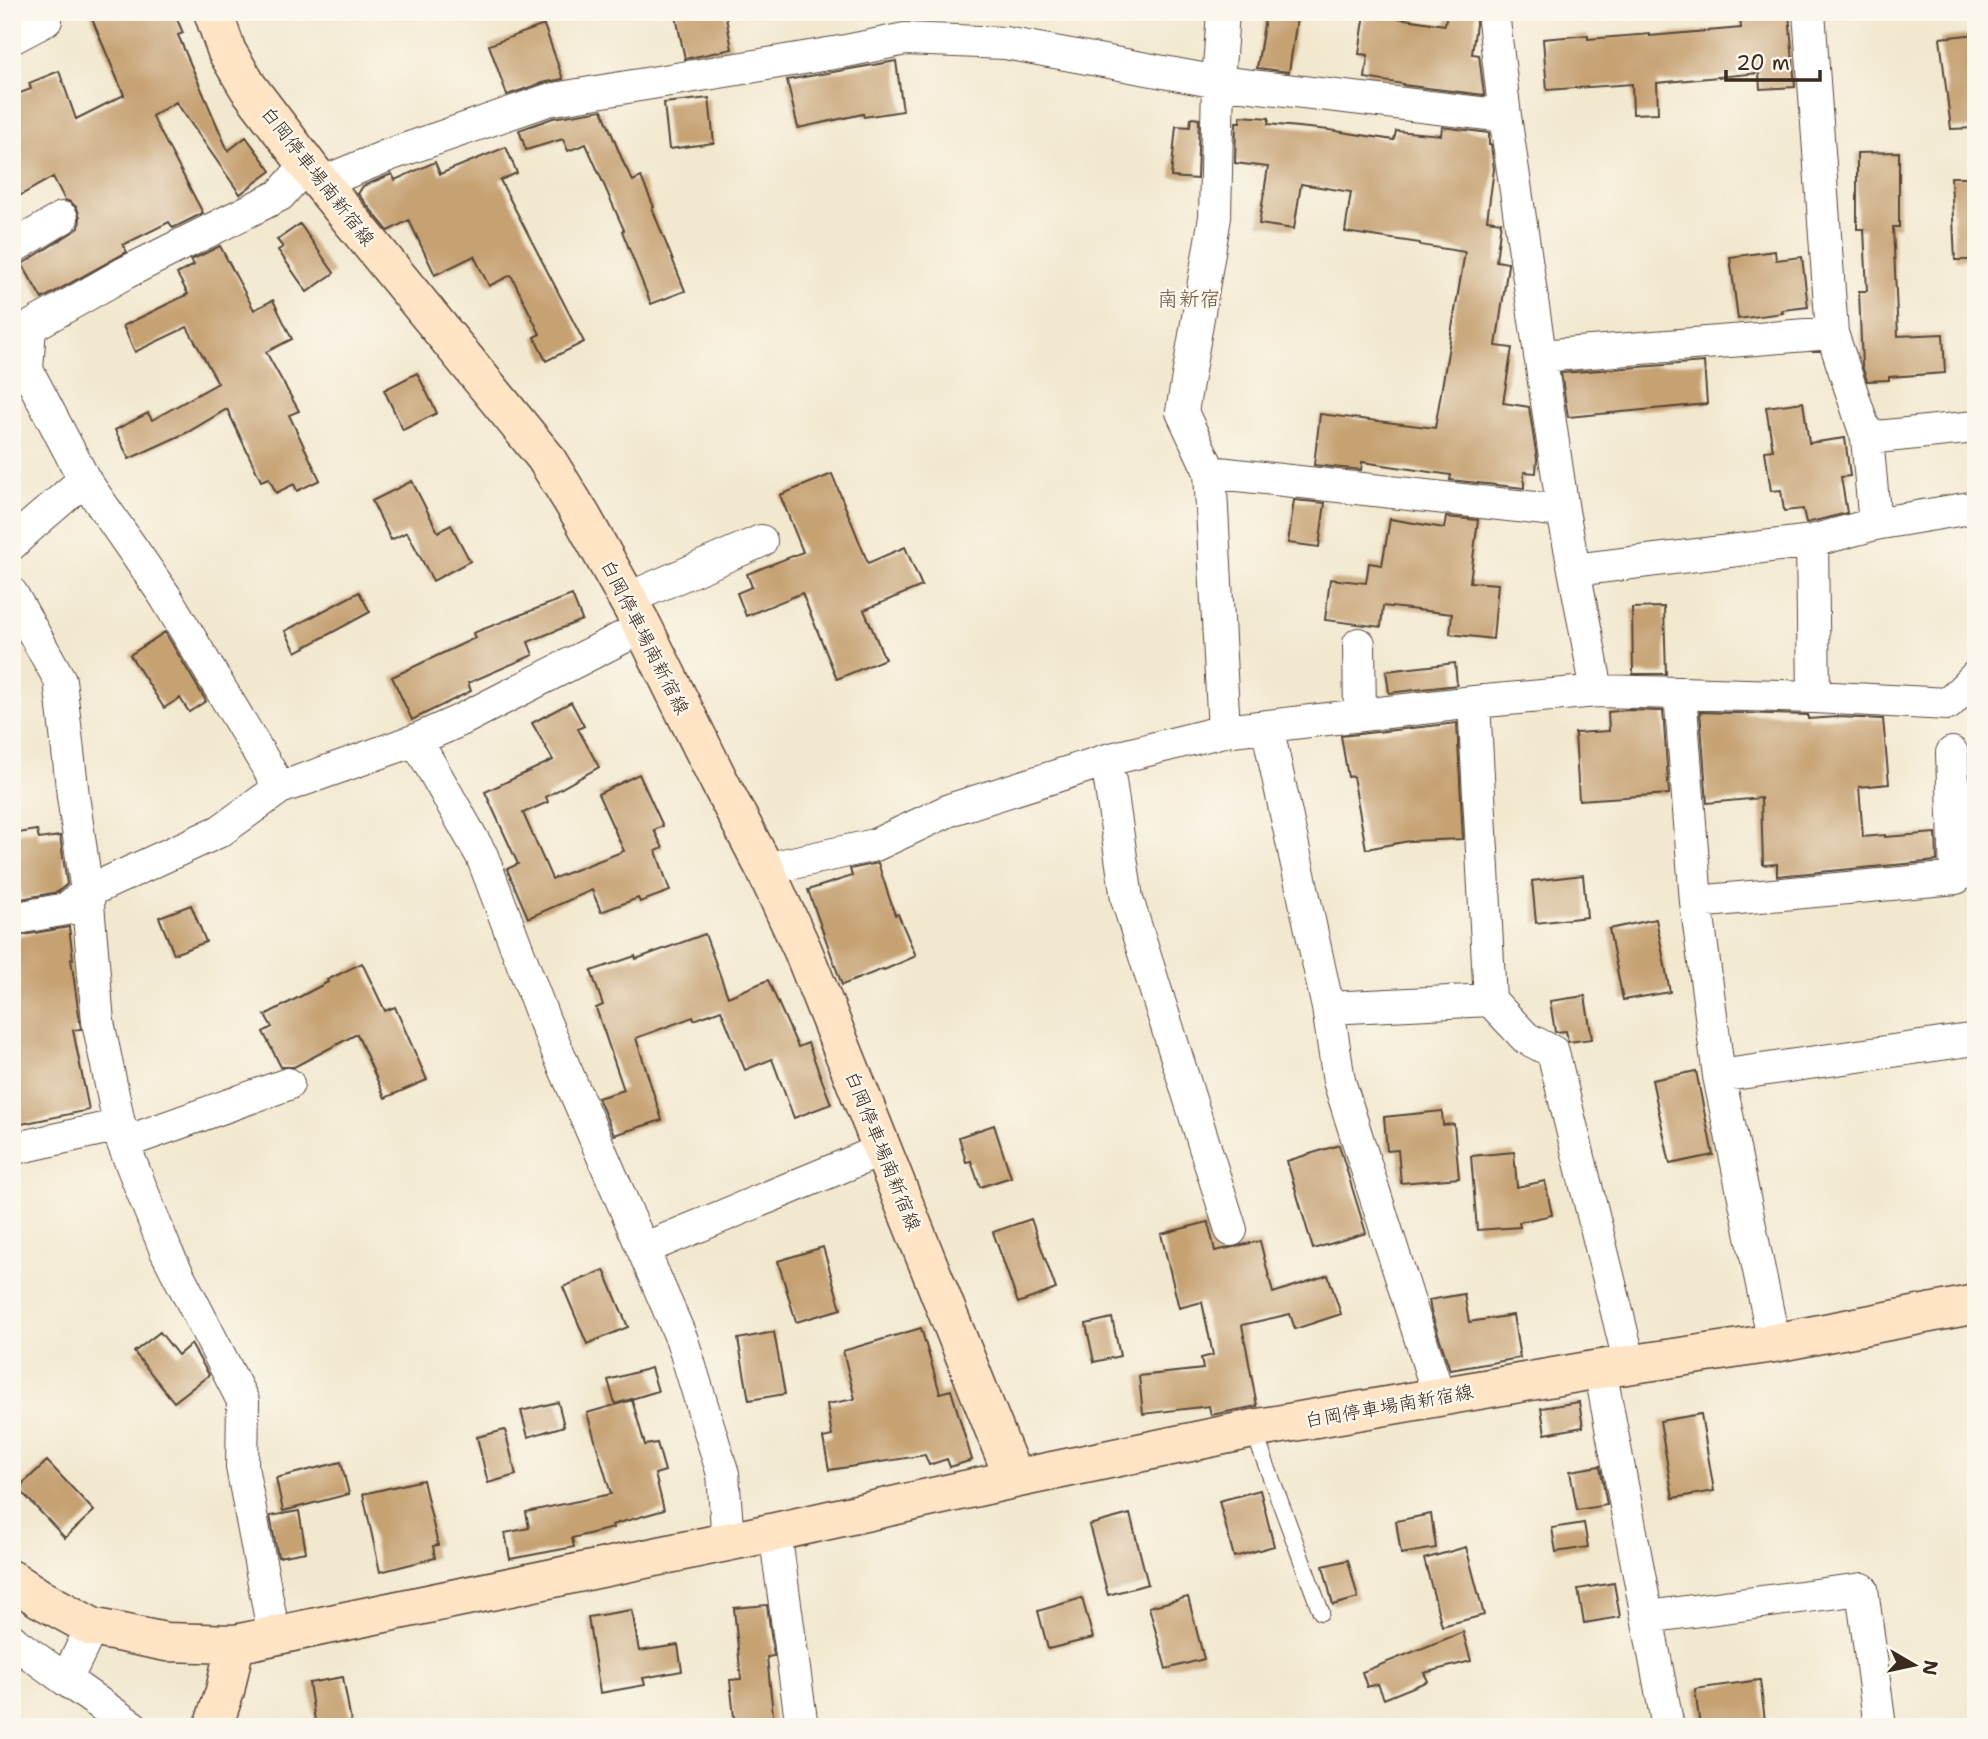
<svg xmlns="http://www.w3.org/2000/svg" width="1988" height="1739" font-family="'Shantell Sans','Klee One',sans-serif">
  <rect width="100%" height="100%" fill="#fbf7ec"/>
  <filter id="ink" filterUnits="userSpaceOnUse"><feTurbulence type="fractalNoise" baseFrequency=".0143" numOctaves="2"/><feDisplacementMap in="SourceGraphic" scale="14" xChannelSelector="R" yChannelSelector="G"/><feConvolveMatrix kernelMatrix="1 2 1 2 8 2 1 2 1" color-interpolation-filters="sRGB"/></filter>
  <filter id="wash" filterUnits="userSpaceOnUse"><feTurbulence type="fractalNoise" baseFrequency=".00686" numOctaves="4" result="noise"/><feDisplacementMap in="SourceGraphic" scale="28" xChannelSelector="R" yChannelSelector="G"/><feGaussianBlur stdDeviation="1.57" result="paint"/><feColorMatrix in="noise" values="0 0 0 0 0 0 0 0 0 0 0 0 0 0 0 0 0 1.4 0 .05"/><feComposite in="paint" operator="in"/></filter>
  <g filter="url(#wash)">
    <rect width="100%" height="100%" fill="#f2e8cf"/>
    <g id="blocks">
      <path fill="#c6a273" d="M89 12H174L183 33 178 35 228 151 246 137 271 171 240 194 176 102 152 116 203 213 173 228 169 222 123 245 127 252 42 299 22 264 79 228 80 217 77 208 71 202 65 200 53 177 12 200V96L31 89 29 83 59 71 76 119 124 95Z
        M675 12H725L732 49 685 59Z
        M1266 12H1298L1289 72 1257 68Z
        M1447 12H1475L1476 24 1472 54 1479 55 1484 95 1403 85V84L1365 78 1368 55 1359 54 1365 13 1445 25Z
        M1789 13 1795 87 1760 89 1759 73 1657 83 1658 113 1633 114 1632 84 1547 90 1543 39 1588 35V39L1650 34V36L1741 28 1740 17Z
        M544 25 563 79 542 83 507 95 489 45Z
        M1976 34V128L1951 129 1940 38Z
        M896 61 903 111 864 117 863 114 798 128 787 80Z
        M709 98 714 143 669 149 664 103Z
        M602 110 624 164 633 181 641 177 654 207 652 208 685 291 651 304 622 231 624 230 586 144 568 151 563 139 526 150 519 130 553 118Z
        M1240 116 1269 118 1268 124 1329 130 1394 140 1396 131 1441 135 1442 127 1489 133V145H1491L1494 169 1487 220 1501 222 1496 261 1508 263V265L1496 346 1512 348 1503 403 1529 407 1537 459 1536 473 1524 472V488L1450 480 1451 475 1362 462 1361 470 1314 465 1320 414 1435 428 1465 252 1420 245V243L1345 232 1351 192 1301 184 1294 229 1259 224 1268 167 1235 163 1236 122H1240Z
        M1191 118 1199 119 1197 179 1171 177 1176 126 1190 127Z
        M506 147 517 173 500 180 584 342 546 361 534 337 540 334 511 275 489 286 474 256 435 275 409 220 388 231 358 194 363 186 392 174 395 180 435 162 440 174Z
        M1899 152V227H1893L1898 336 1943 334 1945 373 1889 377V380L1867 381 1862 366 1859 291H1867L1864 229H1857V153Z
        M1951 177H1976V260H1955Z
        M300 224 334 273 307 292 278 250 283 247 277 240Z
        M220 246 254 310 273 300 292 339 266 352 299 411 289 415 320 480 297 491 294 484 276 493 269 478 261 481 227 409 188 432 129 459 115 430 148 413 152 420 218 383 187 327 135 352 123 326 188 294 177 274 194 265 191 260Z
        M1775 251 1776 260 1802 257 1808 307 1782 310 1783 313 1738 319 1730 257Z
        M1704 362 1707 404 1568 417 1561 373Z
        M417 373 437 413 403 430 384 390Z
        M1803 402 1809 443 1845 438 1850 476 1841 477 1847 513 1806 523 1803 509 1784 511 1781 490 1771 491 1765 451 1773 450 1766 407Z
        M832 474 868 563 905 547 922 586 864 610 885 659 837 679 802 593 746 616 737 593 752 587 747 574 803 552 780 495Z
        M412 481 438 532 451 525 470 561 433 581 407 532 391 540 372 501Z
        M1294 500 1325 503 1319 547 1288 543Z
        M1446 517 1478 520 1470 582 1498 584 1493 639 1450 634 1452 614 1383 606 1381 627 1325 620 1330 579 1366 583 1369 563 1382 565 1390 519 1444 528Z
        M359 592 370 612 296 652 285 631Z
        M572 595 582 620 528 642 533 655 468 683 471 691 412 720 392 677 475 638 473 633Z
        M1664 607 1666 674H1633L1632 608Z
        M165 632 206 701 189 712 180 698 164 708 130 655Z
        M1455 663 1457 685 1389 693 1386 671Z
        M571 702 584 726 578 729 599 767 546 797 548 802 523 813 552 879 624 851 598 794 639 774 663 826 654 830 663 848 656 851 670 891 640 902 638 898 601 912 592 890 528 918 507 869 518 864 485 792 553 760 532 723Z
        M1628 710 1663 711 1669 794 1579 800 1575 733 1609 731 1608 712Z
        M1700 712 1808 715V719L1838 717 1883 719 1889 784 1859 787 1863 837 1885 835V837L1936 833 1937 861 1777 876V864L1763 865 1761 798 1707 803Z
        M1457 723 1463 839 1409 841 1366 849 1353 776 1348 777 1341 736Z
        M37 830 39 839 60 836 67 884 58 892 21 899 12 834Z
        M878 863 895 915 898 914 916 956 884 970 883 969 842 985 808 890 852 876 850 869Z
        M1583 875 1587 917 1536 923 1532 881Z
        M191 905 206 942 174 954 159 917Z
        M1656 919 1670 992 1623 1000 1609 929Z
        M69 927 73 959H71L81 1029 73 1030 89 1110 12 1126V937Z
        M705 934 728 997 768 980 798 1047 808 1043 831 1104 794 1118 772 1059 745 1070 721 1010 694 1020 693 1017 636 1038 662 1120 614 1135 598 1098 624 1090 596 1008 603 1005 591 971 635 956 636 959Z
        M362 963 385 1011 395 1007 427 1080 385 1098 357 1034 294 1067H281L263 1032 272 1027 265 1015 328 982 327 980Z
        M1585 996 1592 1039 1568 1042 1566 1031 1555 1032 1550 1001Z
        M1696 1071 1713 1155 1670 1164 1652 1080Z
        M1442 1111 1443 1125 1454 1124 1459 1178 1401 1183 1398 1150 1387 1151 1384 1117Z
        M994 1125 1011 1177 980 1187 971 1161 966 1162 959 1137Z
        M1339 1145 1366 1233 1313 1249 1287 1161Z
        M1514 1152 1517 1187 1545 1181 1552 1215 1519 1222 1520 1227 1477 1230 1471 1156Z
        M1031 1219 1056 1289 1018 1303 993 1232Z
        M1208 1222 1215 1251 1260 1241 1273 1293 1328 1275 1341 1314 1295 1329 1290 1314 1242 1325 1257 1406 1211 1415 1209 1406 1143 1414 1139 1376 1203 1369 1201 1358 1213 1355 1202 1302 1179 1308 1161 1234Z
        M823 1247 841 1309 796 1322 778 1261Z
        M604 1270 628 1327 587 1344 563 1287Z
        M1464 1294 1469 1322 1513 1315 1520 1358 1450 1370 1431 1312 1429 1300Z
        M1112 1318 1120 1356 1094 1362 1086 1324Z
        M921 1328 940 1393 951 1390 972 1460 950 1467 947 1459 929 1465 925 1455 829 1470 823 1438 832 1436 827 1404 855 1399 843 1351Z
        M160 1332 178 1355 191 1344 209 1375 174 1402 134 1352Z
        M774 1332 785 1394 749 1400 738 1339Z
        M651 1368 658 1391 615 1404 608 1380Z
        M632 1400 645 1445 657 1443 665 1471 655 1474 664 1510 612 1525 613 1528 572 1538 574 1547 510 1559 505 1533 529 1528 526 1512 611 1494 587 1413Z
        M558 1402 564 1426 528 1437 521 1411Z
        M1579 1402 1583 1427 1545 1434 1541 1408Z
        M1701 1414 1714 1491 1673 1498 1660 1421Z
        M505 1430 516 1475 488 1483 477 1437Z
        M47 1461 94 1511 65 1538 18 1488Z
        M341 1462 349 1494 283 1511 276 1478Z
        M1600 1466 1607 1505 1577 1510 1570 1471Z
        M423 1480 438 1545 433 1546 435 1558 380 1572 363 1494Z
        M1260 1490 1274 1546 1234 1557 1219 1501Z
        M299 1511 306 1552 278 1557 270 1516Z
        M1130 1514 1148 1584 1108 1595 1089 1525Z
        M1431 1514 1436 1548 1401 1554 1396 1521Z
        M1584 1523 1588 1547 1556 1552 1552 1528Z
        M1466 1547 1484 1615 1442 1626 1424 1559Z
        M1348 1560 1358 1598 1333 1605 1323 1566Z
        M1614 1583 1620 1617 1584 1623 1578 1589Z
        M1188 1597 1204 1659 1166 1669 1149 1607Z
        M1082 1598 1093 1638 1048 1649 1038 1611Z
        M767 1605 774 1656 767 1657 774 1723 735 1727 730 1680 741 1679 734 1608Z
        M632 1610 639 1651 678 1645 682 1671 643 1678 645 1685 600 1693 588 1617Z
        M1463 1632 1471 1661 1424 1673 1428 1681 1384 1699 1378 1684 1367 1687 1362 1672Z
        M343 1677 352 1727H316L309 1683Z
        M1760 1680 1765 1721 1721 1727H1700L1695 1689Z"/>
    </g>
  </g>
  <g filter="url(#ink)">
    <use href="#blocks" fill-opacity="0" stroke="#564639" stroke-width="2"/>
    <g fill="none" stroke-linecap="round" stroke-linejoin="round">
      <defs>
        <path id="lane" d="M1253 1429 1321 1612"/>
        <path id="street" d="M1493 12 1505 116 1563 511 1597 691 1680 693 1696 902 1719 1076 1774 1343
          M12 38 46 20
          M321 183 389 155 548 100 846 51 905 39 1005 43 1218 82 1505 116
          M12 248 62 218
          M30 327 125 273 280 195 307 164
          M1540 356 1832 333
          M1867 438 1976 427
          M1210 472 1182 412 1215 217 1218 82 1223 12
          M84 479 165 596 280 788
          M1875 524 1976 507
          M12 544C35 520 61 502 84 479L27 370 30 327
          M1574 570 1812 541
          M12 594 60 680 73 796 87 892 98 1022 123 1143 166 1251 243 1401 242 1467 274 1636
          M627 599 761 541
          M1359 644 1360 715
          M1680 693 1814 697 1812 541 1875 524 1867 438 1832 333 1809 12
          M1814 697 1948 704 1976 676
          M1474 702 1490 1000 1526 1038 1553 1052 1630 1365
          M1267 726 1328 1008 1339 1081 1439 1397
          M1224 731 1210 472 1563 511
          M416 740 482 856 544 1020 682 1340 723 1474 728 1541
          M1107 760 1127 899 1231 1230
          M765 869 875 845 952 809 1107 760 1224 731 1474 702 1597 691
          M1696 902 1956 878 1952 753
          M12 919 66 909 87 892 220 831 280 788 416 740 461 720 643 627
          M1328 1008 1490 1000
          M1719 1076 1976 1039
          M123 1143 288 1084
          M12 1149 120 1125
          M643 1249 882 1150
          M1600 1369 1668 1727
          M775 1532 802 1727
          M1647 1617 1862 1589 1880 1727
          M12 1640 15 1643 66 1680 92 1627
          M66 1680 133 1727"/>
        <path id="secondary" d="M213 12 227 52 248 87 321 183 545 457 582 517 643 627 718 779 765 869 803 951 1014 1479
          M12 1580 41 1599 92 1627 166 1642 235 1644 775 1532 1014 1479 1253 1429 1600 1369 1774 1343 1976 1304
          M213 1727 225 1691 235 1644"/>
      </defs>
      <use href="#lane" stroke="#564639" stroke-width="18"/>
      <use href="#street" stroke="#564639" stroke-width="34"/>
      <use href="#secondary" stroke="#564639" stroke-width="41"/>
      <use href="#lane" stroke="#fff" stroke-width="16"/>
      <use href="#street" stroke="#fff" stroke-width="32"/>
      <use href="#secondary" stroke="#ffe4c6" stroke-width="38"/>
    </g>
  </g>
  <g text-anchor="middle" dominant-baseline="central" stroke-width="5" stroke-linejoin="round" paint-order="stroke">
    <g font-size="19" fill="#3b2a1e" stroke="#fbf7ec">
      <text transform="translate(318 176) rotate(52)">白岡停車場南新宿線</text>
      <text transform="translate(645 637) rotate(63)">白岡停車場南新宿線</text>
      <text transform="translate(883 1151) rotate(68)">白岡停車場南新宿線</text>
      <text transform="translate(1389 1406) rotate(-10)">白岡停車場南新宿線</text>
    </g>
    <g font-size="21" fill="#6c543c" stroke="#fbf7ec">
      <text x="1189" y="299">南新宿</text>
    </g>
  </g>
  <rect width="1988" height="1739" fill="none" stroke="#fbf7ec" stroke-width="42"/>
  <g transform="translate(1914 1665) rotate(99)" stroke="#fbf7ec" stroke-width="5" paint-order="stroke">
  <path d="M0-5L12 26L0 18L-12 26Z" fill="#3b2a1e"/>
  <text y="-10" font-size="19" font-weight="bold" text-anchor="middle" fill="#3b2a1e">N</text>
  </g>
  <path d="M1726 70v10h94v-10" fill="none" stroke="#3b2a1e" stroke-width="3.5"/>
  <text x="1736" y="70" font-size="21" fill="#3b2a1e" stroke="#fbf7ec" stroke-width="5" paint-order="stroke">20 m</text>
</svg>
